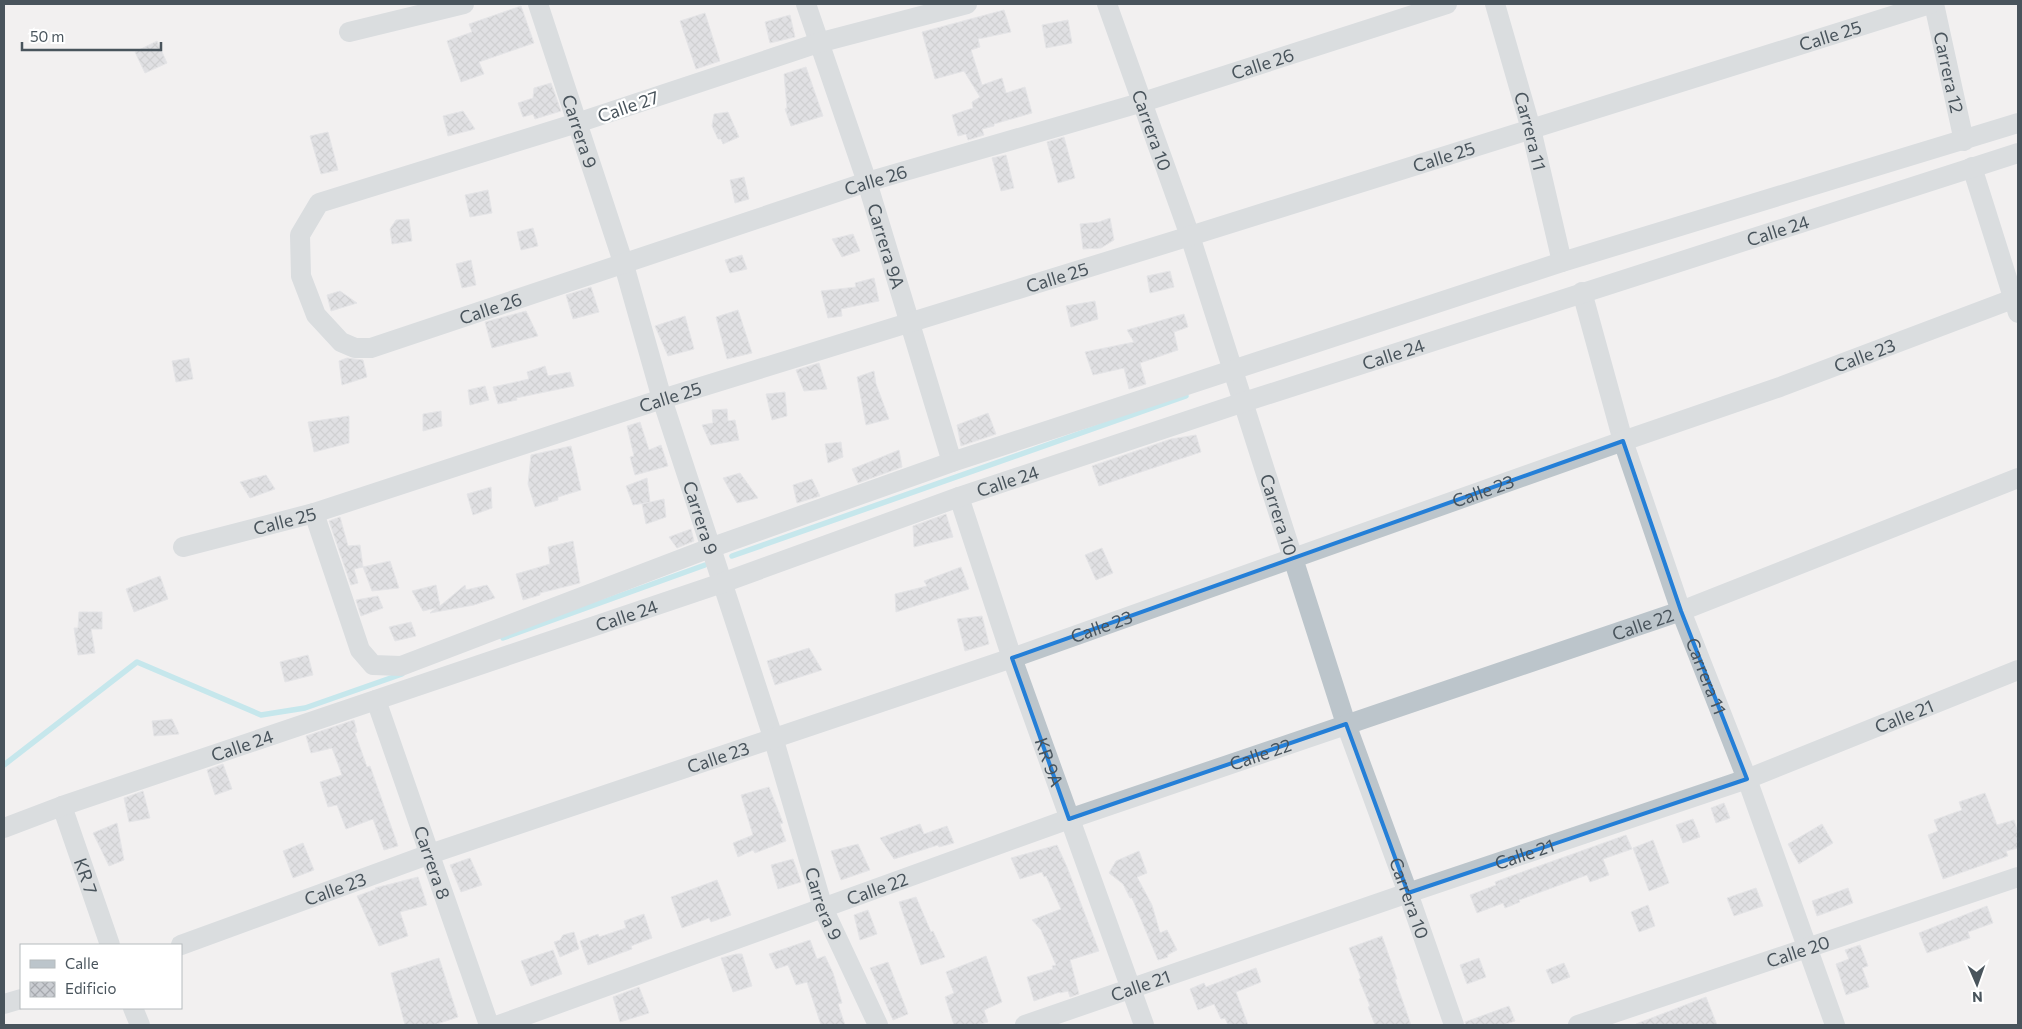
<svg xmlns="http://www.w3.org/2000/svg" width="2022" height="1029" font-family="Commissioner,sans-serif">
  <defs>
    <pattern id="building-cross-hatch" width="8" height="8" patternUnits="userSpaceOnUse" patternTransform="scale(1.25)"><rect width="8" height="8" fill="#cacdd2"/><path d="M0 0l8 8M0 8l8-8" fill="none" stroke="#a6a9ae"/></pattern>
  </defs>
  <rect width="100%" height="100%" fill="#f2f0f0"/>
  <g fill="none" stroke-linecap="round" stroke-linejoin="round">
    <path stroke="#91dbe7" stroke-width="5.5" d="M732 556 1186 396
      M503 638 705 565
      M4 765 137 662 261 715 305 708 402 674"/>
  </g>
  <path fill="url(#building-cross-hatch)" stroke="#d4d6db" d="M521 6 534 43 479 62 484 74 461 82 447 41 472 32 469 24Z
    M1004 10 1011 32 978 39 980 47 971 50 982 85 1002 78 1006 93 1025 87 1032 113 994 124V126L982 129 984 135 968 140 966 134 958 136 952 115 973 108 972 102 980 97 964 71 935 79 922 32Z
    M705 13 720 61 696 69 680 21Z
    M790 15 795 37 770 43 765 22Z
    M1068 20 1072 43 1046 48 1042 25Z
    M157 41 167 63 145 73 135 52Z
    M806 67 823 116 791 126 785 109 787 108 784 74Z
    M551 83 561 111 535 119 533 114 523 117 518 103 533 98 534 88Z
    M463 111 475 129 448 136 443 116Z
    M728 112 739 137 723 144 721 139H718L712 126 714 114Z
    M328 132 338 170 321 174 310 136Z
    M1064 137 1075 178 1058 183 1047 142Z
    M1006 155 1014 188 1001 191 992 158Z
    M744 177 749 199 735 203 730 180Z
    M488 190 492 213 470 217 465 195Z
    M1110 218 1114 240 1101 248 1083 249 1080 224 1099 222Z
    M409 219 412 241 392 244 390 229 396 220Z
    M533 228 538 246 521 250 517 232Z
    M853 234 860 251 842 257 832 239Z
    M742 255 747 269 730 273 725 260Z
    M471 260 476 285 462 288 456 264Z
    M1170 271 1174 287 1150 293 1147 276Z
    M874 278 879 301 841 309 842 316 828 318 821 291 856 287 855 283Z
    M591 287 599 312 573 319 566 295Z
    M340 291 357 303 331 311 327 295Z
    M1095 301 1098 319 1071 327 1066 306Z
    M738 310 752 353 727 359 716 317Z
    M526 311 538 336 492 348 485 322Z
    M1184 314 1188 327 1174 332 1178 350 1140 363 1146 384 1129 389 1124 368 1093 375 1085 352 1134 342 1127 330Z
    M685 316 694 349 668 356 655 326Z
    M189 358 193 379 176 382 172 361Z
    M347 358 363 360 367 377 342 385 339 361Z
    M819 363 827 389 804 391 796 370Z
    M545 366 548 376 570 372 574 386 516 398 517 400 498 404 493 387 529 379 527 372Z
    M874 371 876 384 889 419 866 425 857 377Z
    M485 386 489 400 470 405 468 390Z
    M785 392 787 416 772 420 766 394Z
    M727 409 728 421 735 420 739 440 711 445 702 425 713 423 712 410Z
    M441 411 442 426 423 431V414Z
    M988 413 996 434 961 446 957 425Z
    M349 416V443L314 452 308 422Z
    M640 422 649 450 661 445 668 466 635 475 630 457 634 456 627 426Z
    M1196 435 1201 452 1099 486 1092 466 1171 439Z
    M841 442 843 457 828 463 825 444Z
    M571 446 581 490 558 497V500L535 507 528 484 531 455Z
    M899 450 902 467 858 483 852 469Z
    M740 473 758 498 737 503 723 478Z
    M266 475 275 489 250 498 240 482Z
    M647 478 650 502 633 505 626 486Z
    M812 479 820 496 797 503 793 485Z
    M491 487 492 508 473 515 467 494Z
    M664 499 666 517 646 524 642 504Z
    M946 514 953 537 914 547 913 526Z
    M340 517 348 546 360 545 363 567 354 569 358 583 351 585 329 521Z
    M691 529 694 541 677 548 669 537Z
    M573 541 580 583 540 593V595L523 600 516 574 550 564 548 547Z
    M1102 548 1113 573 1096 580 1085 555Z
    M390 561 399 588 372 591 363 567Z
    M961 567 969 589 896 612 895 594 927 586 924 581Z
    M160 576 168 599 134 612 126 589Z
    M436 585 440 606 465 585 466 590 487 585 495 598 474 605 430 613 436 608 423 611 412 591Z
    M378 596 383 608 361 616 356 600Z
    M79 612H102V629H91L95 653 78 655 74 628H78Z
    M982 616 989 644 965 651 957 619Z
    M411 622 416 636 395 641 389 627Z
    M809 648 822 670 775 685 767 661Z
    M308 655 313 675 285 682 280 662Z
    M172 719 179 734 154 736 152 721Z
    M354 720 357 732 355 733 367 767 370 766 398 846 384 850 373 819 346 829 337 805 328 807 320 782 342 775 332 748 311 753 306 736Z
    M223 764 232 789 215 795 207 770Z
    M769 787 783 823 780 824 786 841 755 853 753 850 738 857 733 843 753 835 741 795Z
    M143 791 150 818 129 822 124 798Z
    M1985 793 1997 825 2014 820 2018 833V848L2006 851 2008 856 1943 879 1928 835 1938 831 1934 820 1962 810 1959 802Z
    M1724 803 1730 818 1716 823 1711 808Z
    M1693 819 1700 837 1683 843 1676 825Z
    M117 823 124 860 109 866 93 833Z
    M920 824 924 834 947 826 954 843 939 847 938 845 894 859 880 838Z
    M1822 824 1833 843 1799 864 1788 844Z
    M1626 835 1632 849 1603 859 1609 875 1590 882 1587 875 1519 900 1520 902 1505 908 1503 903 1477 913 1470 895 1496 885 1495 882 1511 876Z
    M1653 840 1669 883 1649 891 1633 848Z
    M303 843 314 870 293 878 283 851Z
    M858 844 870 870 841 880 831 851Z
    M1057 845 1067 867 1099 951 1070 960 1079 994 1070 997 1068 991 1060 993V992L1034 1001 1027 977 1053 969 1052 966 1056 965 1041 930 1032 920 1061 909 1046 876 1044 877 1042 872 1020 879 1011 858Z
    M1139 851 1147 873 1137 877 1152 905 1160 933 1167 930 1177 950 1167 955 1168 957 1158 960 1132 898H1130L1123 884 1109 873 1116 861Z
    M470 858 482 885 461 892 450 865Z
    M793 859 801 882 778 889 771 865Z
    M418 877 427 905 400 912 408 936 379 946 357 896 376 889 375 888Z
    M717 880 731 915 711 922 709 918 682 928 671 897Z
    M1756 888 1763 906 1734 916 1727 898Z
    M1848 888 1853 903 1817 916 1812 901Z
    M916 897 931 932 933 931 945 957 921 965 899 902Z
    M1648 905 1655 926 1639 932 1631 912Z
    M1987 906 1993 923 1968 932 1970 938 1927 953 1919 933Z
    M868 910 877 934 860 940 854 915Z
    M644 914 652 938 631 946 632 949 588 965 580 941 598 934 599 937 626 928 624 921Z
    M574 932 579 949 560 957 554 942 560 940 563 935Z
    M1382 936 1397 979H1395L1411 1025H1375L1368 1007 1370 1006 1359 979 1361 978 1349 948Z
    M810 940 817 959 825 956 833 973 842 1003 838 1004 845 1025H821L807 982 796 985 788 965 776 969 769 954Z
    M1860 945 1868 966 1862 968 1869 987 1846 995 1836 964 1849 959 1845 950Z
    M553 950 562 974 531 986 521 961Z
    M736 954H742L752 986 733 992 721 958Z
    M986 956 1002 1002 984 1010 988 1022 977 1025H954L945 997 954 993 946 972Z
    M439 958 458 1017 434 1025H405L391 973Z
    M1479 958 1486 977 1467 984 1460 965Z
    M888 962 908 1014 893 1020 870 968Z
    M1564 963 1570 977 1552 984 1546 970Z
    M1256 968 1261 982 1236 992 1248 1025H1228L1225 1018 1221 1019 1214 1004 1198 1010 1190 989 1204 983 1206 987Z
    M639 987 649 1013 620 1022 613 997Z
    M1706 997 1717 1025H1636V1024Z
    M1509 1006 1515 1021 1503 1025H1466L1465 1022Z"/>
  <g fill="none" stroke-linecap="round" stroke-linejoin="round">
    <g stroke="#bcc5cb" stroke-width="20">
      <path id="s1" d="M538 4 624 265 662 399 773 737 823 908 878 1025"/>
      <path id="s2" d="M806 4 867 182 952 462"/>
      <path id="s3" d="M967 4 818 43 577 123 319 203 300 235 301 276 316 315 341 342 355 348H371L867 182 1143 102 1447 4"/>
      <path id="s4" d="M1107 4 1190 236 1346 724 1408 893 1454 1025"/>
      <path id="s5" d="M1495 4 1531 129 1562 262"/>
      <path id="s6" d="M1934 4 1964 141"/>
      <path d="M349 32 464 4"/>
      <path d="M1972 167 2018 313"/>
      <path id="s7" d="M1582 292 1623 441 1681 611 1747 779 1835 1025"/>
      <path id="s8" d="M959 497 1012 658 1144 1025"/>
      <path d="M314 513 360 650 373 665 401 666 710 548 952 462 1562 262 2018 123"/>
      <path id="s9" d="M183 547 314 513 662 399 1190 236 1930 4"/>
      <path id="s10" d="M376 700 489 1025"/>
      <path id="s11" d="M62 806 110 945"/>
      <path id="s12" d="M4 828 62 806 722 583 959 497 1244 402 2018 153"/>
      <path id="s13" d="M181 945 430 854 1012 658 1623 441 1780 387 2018 297"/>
      <path d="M4 1004 21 999"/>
      <path d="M133 1008 140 1025"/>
      <path id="s14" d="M499 1025 1069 819 1681 611 2018 478"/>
      <path id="s15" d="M1025 1025 1408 893 1747 779 2018 670"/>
      <path id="s16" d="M1578 1025 2018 877"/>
    </g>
  </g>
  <path d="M0 0H2022V1029H0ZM1623 441 1681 611 1747 779 1408 893 1346 724 1069 819 1012 658Z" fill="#f2f0f0" fill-opacity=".55" fill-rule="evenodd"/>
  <path fill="none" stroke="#247fd7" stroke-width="4" stroke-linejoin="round" d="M1623 441 1681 611 1747 779 1408 893 1346 724 1069 819 1012 658Z"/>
  <g text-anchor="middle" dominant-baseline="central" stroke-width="4.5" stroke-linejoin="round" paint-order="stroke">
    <g font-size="18" fill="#49545c" stroke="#fff">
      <text stroke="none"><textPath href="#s9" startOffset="1725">Calle 25</textPath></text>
      <text stroke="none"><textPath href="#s3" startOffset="1802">Calle 26</textPath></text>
      <text stroke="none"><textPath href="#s6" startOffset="70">Carrera 12</textPath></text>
      <text transform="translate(628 106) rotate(-19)">Calle 27</text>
      <text stroke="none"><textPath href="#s4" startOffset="134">Carrera 10</textPath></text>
      <text stroke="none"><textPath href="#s1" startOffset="134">Carrera 9</textPath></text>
      <text stroke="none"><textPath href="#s5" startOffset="132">Carrera 11</textPath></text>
      <text stroke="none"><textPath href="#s9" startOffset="1320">Calle 25</textPath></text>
      <text stroke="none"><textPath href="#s3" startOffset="1398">Calle 26</textPath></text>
      <text stroke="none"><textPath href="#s12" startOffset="1872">Calle 24</textPath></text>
      <text stroke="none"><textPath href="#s2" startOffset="255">Carrera 9A</textPath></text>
      <text stroke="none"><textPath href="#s9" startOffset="915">Calle 25</textPath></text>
      <text stroke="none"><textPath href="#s3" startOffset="992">Calle 26</textPath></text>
      <text stroke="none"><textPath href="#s12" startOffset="1468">Calle 24</textPath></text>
      <text stroke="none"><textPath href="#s13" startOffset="1784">Calle 23</textPath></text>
      <text stroke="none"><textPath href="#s9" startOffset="510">Calle 25</textPath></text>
      <text stroke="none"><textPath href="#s12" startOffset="1062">Calle 24</textPath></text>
      <text stroke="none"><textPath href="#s13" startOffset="1379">Calle 23</textPath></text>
      <text stroke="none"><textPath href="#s4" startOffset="539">Carrera 10</textPath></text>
      <text stroke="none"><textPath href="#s1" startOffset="539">Carrera 9</textPath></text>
      <text stroke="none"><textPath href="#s9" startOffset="105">Calle 25</textPath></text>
      <text stroke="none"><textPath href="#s12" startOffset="658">Calle 24</textPath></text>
      <text stroke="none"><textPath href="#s14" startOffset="1212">Calle 22</textPath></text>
      <text stroke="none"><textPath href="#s13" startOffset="974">Calle 23</textPath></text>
      <text stroke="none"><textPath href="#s7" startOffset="404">Carrera 11</textPath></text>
      <text stroke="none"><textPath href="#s15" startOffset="932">Calle 21</textPath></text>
      <text stroke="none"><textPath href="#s12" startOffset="252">Calle 24</textPath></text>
      <text stroke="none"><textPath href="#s14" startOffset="808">Calle 22</textPath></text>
      <text stroke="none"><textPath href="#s13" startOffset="569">Calle 23</textPath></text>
      <text stroke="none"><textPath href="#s8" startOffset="280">KR 9A</textPath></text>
      <text stroke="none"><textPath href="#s15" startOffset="528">Calle 21</textPath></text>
      <text stroke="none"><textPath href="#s10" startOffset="172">Carrera 8</textPath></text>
      <text stroke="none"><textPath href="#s11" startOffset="74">KR 7</textPath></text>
      <text stroke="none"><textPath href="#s14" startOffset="402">Calle 22</textPath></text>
      <text stroke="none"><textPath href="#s13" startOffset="164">Calle 23</textPath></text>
      <text stroke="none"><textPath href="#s4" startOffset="944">Carrera 10</textPath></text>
      <text stroke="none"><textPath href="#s1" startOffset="944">Carrera 9</textPath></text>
      <text stroke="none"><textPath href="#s16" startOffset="232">Calle 20</textPath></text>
      <text stroke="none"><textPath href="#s15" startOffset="122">Calle 21</textPath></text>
    </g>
  </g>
  <rect width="2022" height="1029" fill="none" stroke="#49545c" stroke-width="10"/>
  <rect x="20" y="944" width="162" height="65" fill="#ffffff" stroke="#b6bbbe"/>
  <rect x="30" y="960" width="25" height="8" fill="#bcc5cb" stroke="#b6bbbe"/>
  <text x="65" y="969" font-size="15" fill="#49545c">Calle</text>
  <rect x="30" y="982" width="25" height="15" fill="url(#building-cross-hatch)" stroke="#b6bbbe"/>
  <text x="65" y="994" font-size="15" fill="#49545c">Edificio</text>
  <g transform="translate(1977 984) rotate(178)" stroke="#ffffff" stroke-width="4" paint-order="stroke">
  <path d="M0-4L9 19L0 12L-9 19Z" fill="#49545c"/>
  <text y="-8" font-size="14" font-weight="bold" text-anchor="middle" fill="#49545c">N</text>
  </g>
  <path d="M22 42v8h139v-8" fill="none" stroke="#49545c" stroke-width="2.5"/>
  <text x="30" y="42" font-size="15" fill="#49545c" stroke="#ffffff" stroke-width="4" paint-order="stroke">50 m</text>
</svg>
